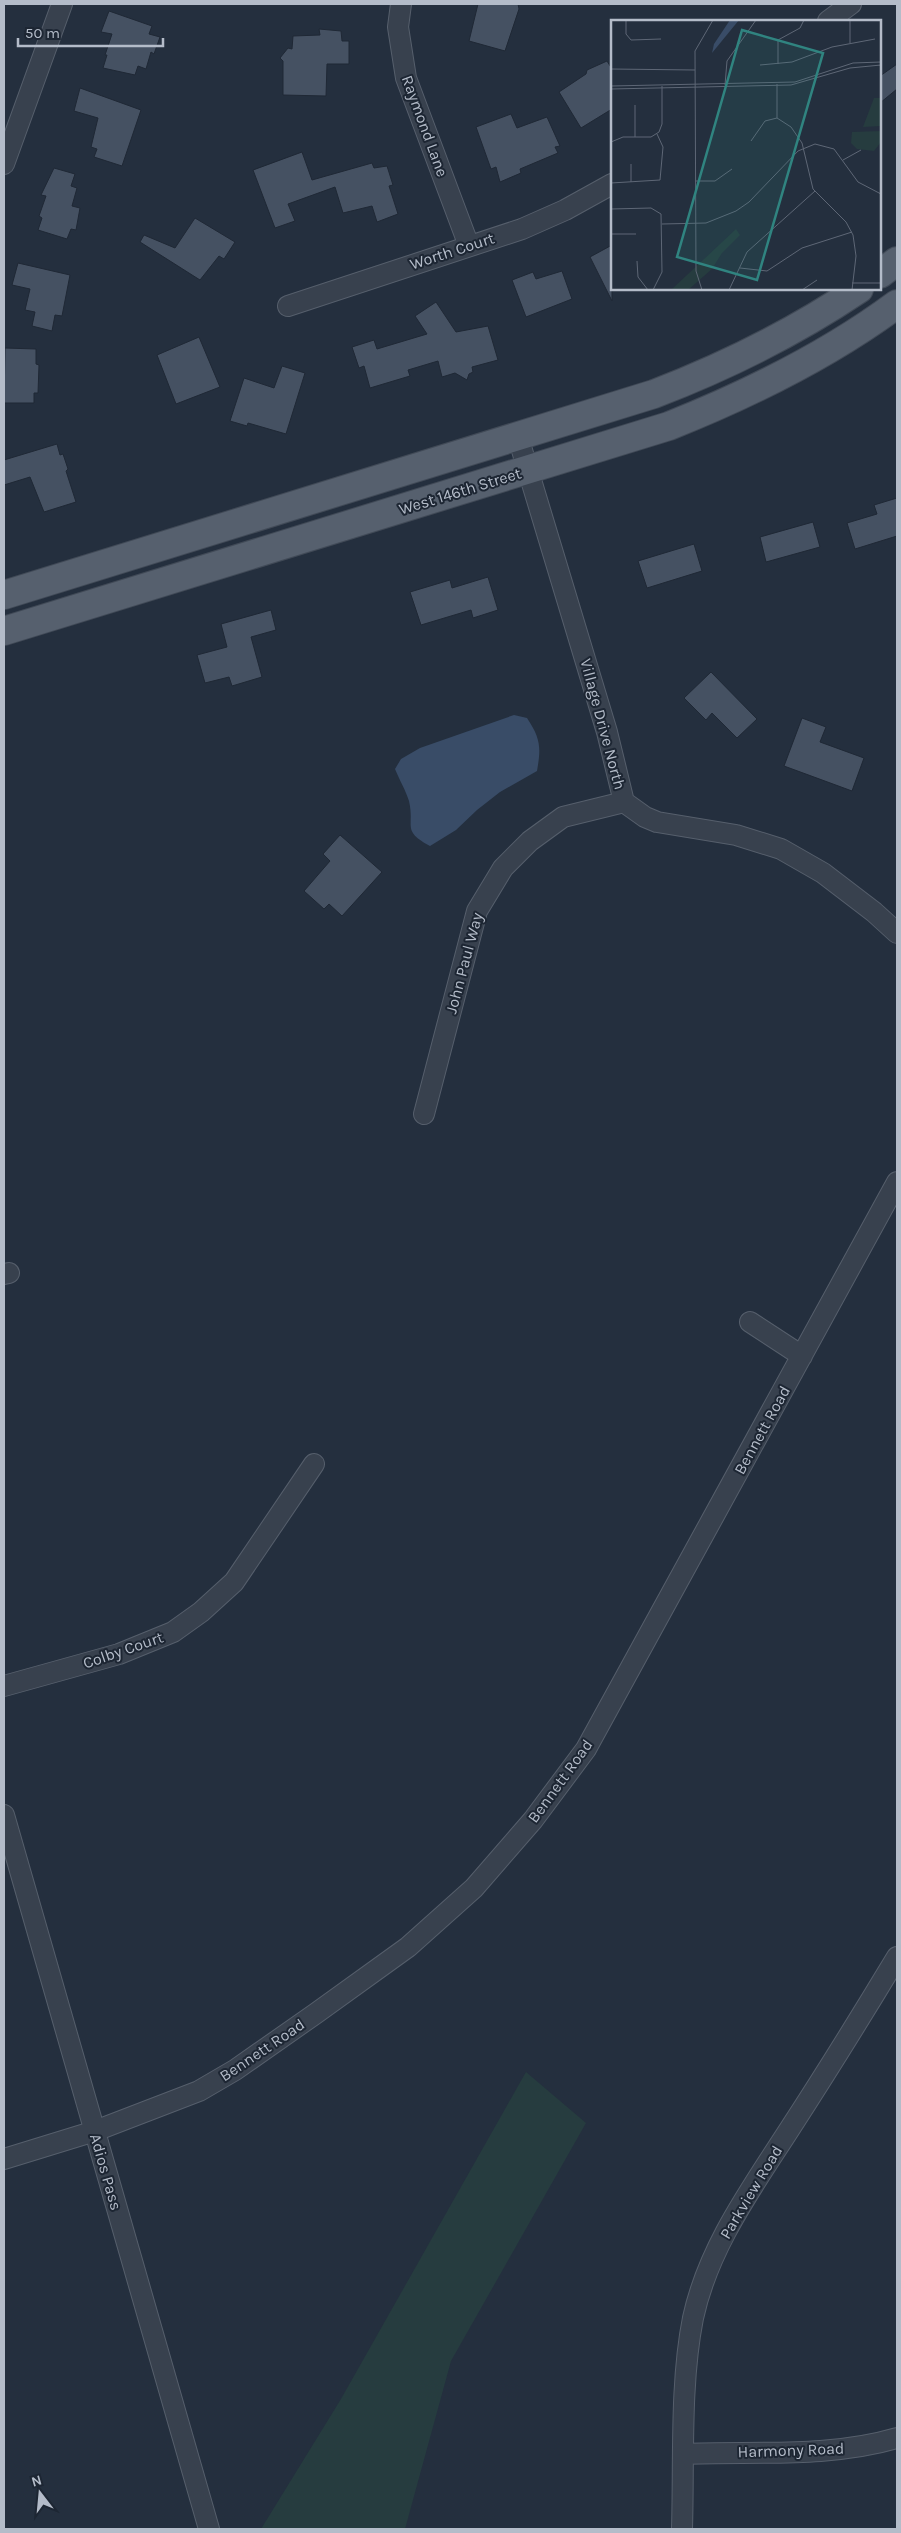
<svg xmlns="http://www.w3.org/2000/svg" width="901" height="2533" font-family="Karla,sans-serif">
  <rect width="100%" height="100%" fill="#242f3e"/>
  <path fill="#263c3f" d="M526 2072 586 2123 451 2361 405 2529H261L341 2399Z"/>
  <path fill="#394c67" d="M514 715 527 718C541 739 541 748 537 771L500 792 477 810 456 830 430 846C401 830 415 827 409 801 406 791 399 779 395 769L401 759 420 748Z"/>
  <path fill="#455162" stroke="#1f2835" d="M478 4H518L519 9 505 51 469 41Z
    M109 11 152 26 149 34 160 37 154 54 151 52 146 69 138 66 135 75 103 68 107 55H105L112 34 101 32Z
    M319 29 341 31 342 41H349V64H327L326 96 283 95V61L280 58 288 48 292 49 293 36 320 35Z
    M607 61 612 69V109L581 128 559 92 586 74 587 70Z
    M897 64V89L880 103V76Z
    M80 88 141 110 122 166 94 157 97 149 91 147 98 118 74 111Z
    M511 114 517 128 547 117 560 146 555 147 558 153 520 169 521 173 500 182 496 167 491 169 476 127Z
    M302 152 312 180 372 163 374 168 387 166 393 185 389 186 398 214 377 222 372 206 343 213 335 187 288 204 295 221 275 228 253 170Z
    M54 168 75 174 71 186 77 188 72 206 80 208 76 230 71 229 67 239 38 230 42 218 39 216 46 196 41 195Z
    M195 218 235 242 224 259 219 256 200 280 140 242 144 235 175 248Z
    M612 245V301L590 257Z
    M18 263 70 275 62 316 55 315 52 331 32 326 35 312 25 310 30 289 12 285Z
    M562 271 572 299 526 317 512 280 533 272 536 279Z
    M436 302 456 332 488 326 498 360 472 367 473 372 469 374 467 380 455 373 442 377 438 361 408 370 410 376 370 388 364 366 359 368 352 347 374 340 377 349 427 334 415 316Z
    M199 337 220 387 176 404 157 355Z
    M5 348 36 349V364L39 365 38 393H34V403H4Z
    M282 366 305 373 286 434 248 423 247 426 230 421 244 378 274 388Z
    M57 444 60 455 63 454 68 469 66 471 76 502 44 512 30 477 4 485V460Z
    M897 498V536L855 549 847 523 877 514 874 505Z
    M813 522 820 547 766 562 760 537Z
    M694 544 702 571 647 588 638 561Z
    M488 577 498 610 473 618 471 610 421 625 410 592 450 580 452 588Z
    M271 610 276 630 251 637 262 677 232 686 229 677 205 683 197 655 227 647 221 624Z
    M711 672 757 719 737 738 712 713 706 720 684 698Z
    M802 718 826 727 820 742 864 758 852 791 784 766Z
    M340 835 382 872 342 916 329 904 324 909 304 891 330 861 323 854Z"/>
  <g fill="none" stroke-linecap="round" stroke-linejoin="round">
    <defs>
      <path id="street" d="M401 4 398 27 406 78 469 246
        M828 21 851 4
        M4 164 62 4
        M288 306 522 229 565 210 612 184
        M518 437 607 732 624 802 645 817 657 822 736 835 781 849 823 873 874 912 897 933
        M424 1114 477 911 503 868 530 841 563 817 624 802
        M4 1274 9 1273
        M750 1322 802 1356
        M4 1686 119 1654 173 1632 201 1612 234 1582 314 1464
        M4 1815 209 2529
        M4 2159 95 2131 199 2091 235 2070 315 2014 408 1947 474 1888 533 1820 586 1749 897 1182
        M684 2454C755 2451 829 2458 897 2438
        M682 2529C684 2462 680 2383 693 2318 708 2248 751 2189 789 2130 826 2073 862 2015 897 1957"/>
      <path id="primary" d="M880 274 897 261
        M4 595 654 394C727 366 795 332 859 289
        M4 631 669 426C749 394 827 356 897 304"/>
    </defs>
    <use href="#street" stroke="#565f6c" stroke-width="22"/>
    <use href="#primary" stroke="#414a57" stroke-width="30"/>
    <use href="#street" stroke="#38414e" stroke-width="20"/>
    <use href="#primary" stroke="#56606e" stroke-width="28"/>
  </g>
  <g text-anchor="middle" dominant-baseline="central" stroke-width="4" stroke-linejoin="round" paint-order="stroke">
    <g font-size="16" fill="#b4bcc9" stroke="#1d2633">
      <text transform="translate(425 126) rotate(70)">Raymond Lane</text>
      <text transform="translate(452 251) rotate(-18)">Worth Court</text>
      <text transform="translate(460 491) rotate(-17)">West 146th Street</text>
      <text transform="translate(603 724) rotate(75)">Village Drive North</text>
      <text transform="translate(464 963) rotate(-75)">John Paul Way</text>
      <text transform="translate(762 1430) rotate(-61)">Bennett Road</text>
      <text transform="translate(123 1650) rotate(-19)">Colby Court</text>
      <text transform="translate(560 1781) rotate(-54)">Bennett Road</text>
      <text transform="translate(262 2050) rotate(-34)">Bennett Road</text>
      <text transform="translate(106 2172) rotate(74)">Adios Pass</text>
      <text transform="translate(751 2192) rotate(-59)">Parkview Road</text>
      <text transform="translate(791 2450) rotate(-2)">Harmony Road</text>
    </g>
  </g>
  <g transform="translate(611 20)">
    <rect width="270" height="270" fill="#242f3e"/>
    <path d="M263 78H270V106L252 107ZM270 111V122L263 131 246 129 240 123 241 112ZM125 209 129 215 111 233 101 249 77 270H60Z" fill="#263c3f"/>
    <path d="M119 0H128L101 33 103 24Z" fill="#394c67"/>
    <path fill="none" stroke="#5e6776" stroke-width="1" d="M15 0V14L20 20 50 19M239 0V23M167 44V20L189 8 193 0M149 45 181 42 221 27 264 19M0 49 84 50M166 64V98L180 107 191 123 202 169 235 202 242 215 245 236 241 270M114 65 116 41 145 0M0 66 184 62 242 43 270 42M0 69 180 65 239 48 270 45M24 85V117M140 121 154 101 166 98M0 122 12 117H40L48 112 51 104V66M232 140 250 130M20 144V162M84 161H104L121 149M0 163 49 160 52 127 46 114M0 189 40 188 50 194 51 252 42 270M51 204 95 203 125 191 138 182 187 131 204 124 223 129 247 162 270 174M0 214H25M26 241 27 257 37 270M129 248 156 251 191 228 241 212M241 263H270M91 270 85 251 84 31 102 0M118 270 136 232 204 171M191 270 206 260"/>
    <path fill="#308480" fill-opacity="0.15" stroke="#308480" stroke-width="2.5" d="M131 10 212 33 146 260 66 237Z"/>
    <rect width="270" height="270" fill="none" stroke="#b4bcc9" stroke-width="2.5"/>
  </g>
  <rect width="901" height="2533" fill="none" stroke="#b4bcc9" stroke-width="10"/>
  <g transform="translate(40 2493) rotate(344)" stroke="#1d2633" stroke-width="4" paint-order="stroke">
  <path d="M0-4L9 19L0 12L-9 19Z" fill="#b4bcc9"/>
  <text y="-8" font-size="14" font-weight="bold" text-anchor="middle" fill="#b4bcc9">N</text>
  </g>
  <path d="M18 38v8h145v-8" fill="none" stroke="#b4bcc9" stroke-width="2.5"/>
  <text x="25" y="38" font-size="15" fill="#b4bcc9" stroke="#1d2633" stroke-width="4" paint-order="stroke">50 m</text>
</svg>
